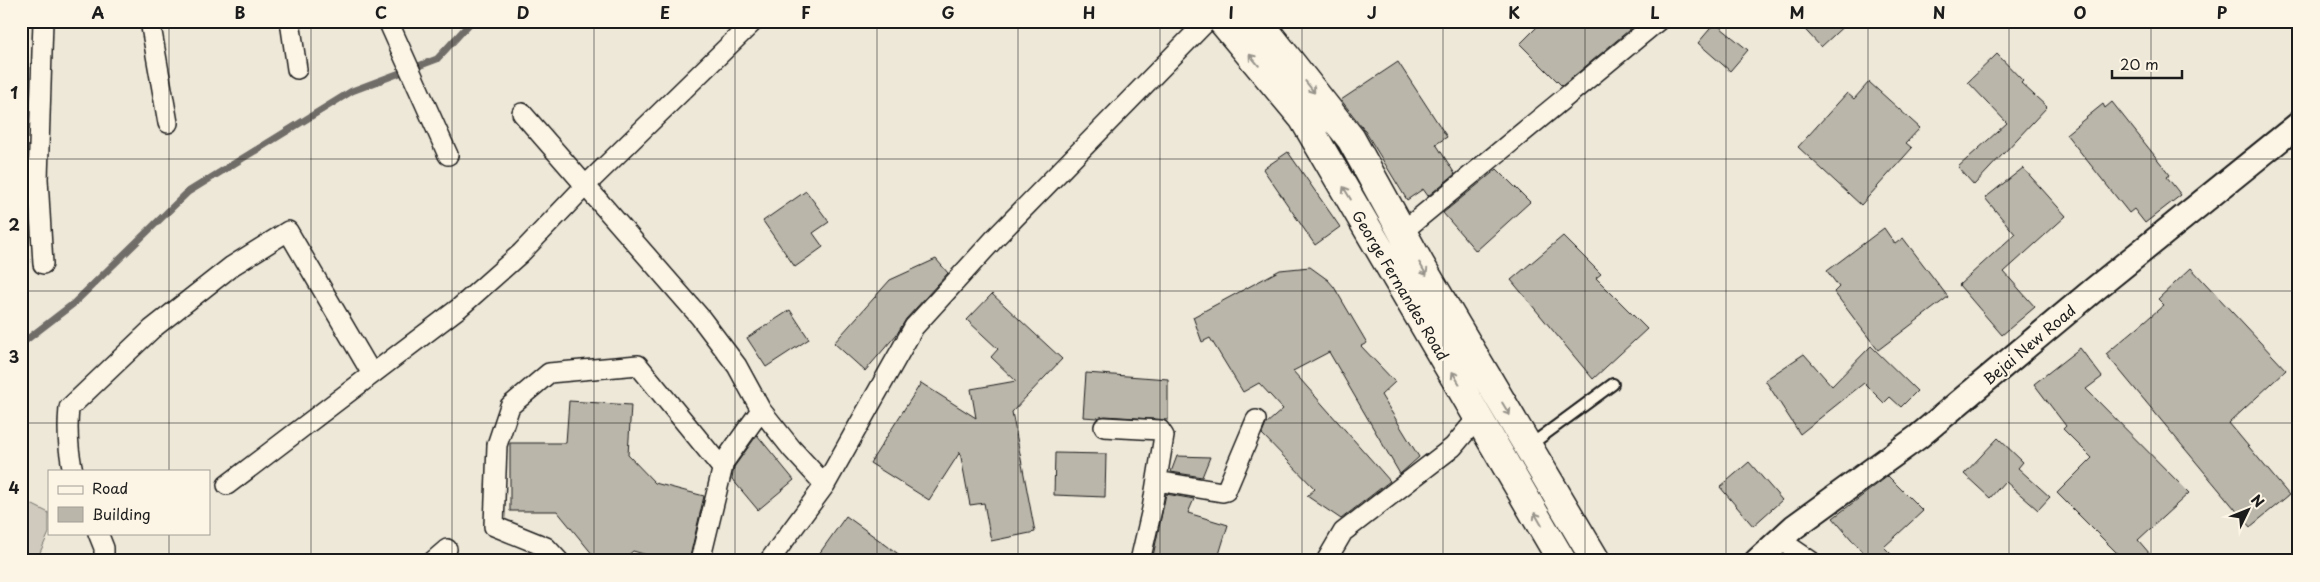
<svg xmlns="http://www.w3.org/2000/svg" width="2320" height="582" font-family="'Playpen Sans',sans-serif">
  <rect width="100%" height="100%" fill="#eee8d9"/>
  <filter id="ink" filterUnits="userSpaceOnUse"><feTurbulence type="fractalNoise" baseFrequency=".02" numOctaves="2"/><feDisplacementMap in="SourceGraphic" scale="10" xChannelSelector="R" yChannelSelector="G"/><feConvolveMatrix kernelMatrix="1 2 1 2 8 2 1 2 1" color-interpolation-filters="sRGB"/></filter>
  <g filter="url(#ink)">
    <path fill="#cfcabd" stroke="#76736c" d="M21 499 49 513V533L36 561H21Z"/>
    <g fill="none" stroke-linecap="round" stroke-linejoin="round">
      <path stroke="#6f6c67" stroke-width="7" d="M21 344 73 304 188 192 352 91 437 59 472 21"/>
    </g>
    <path fill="#bab6aa" stroke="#1c1c1c" d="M1543 21H1640L1562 86 1520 44Z
      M1797 21H1849L1821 47Z
      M1715 23 1748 50 1730 71 1698 43Z
      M1997 54 2023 81 2021 83 2047 107 1974 185 1958 167 2007 123 1968 82Z
      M1398 62 1447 137 1436 144 1455 174 1428 196 1423 189 1407 200 1365 131 1341 100Z
      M1869 82 1920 128 1906 143 1912 148 1861 205 1798 147 1847 93 1854 99Z
      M2112 102 2170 175 2167 177 2181 195 2145 223 2134 209 2129 213 2066 134 2103 104 2105 108Z
      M1288 152 1340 227 1315 245 1263 169Z
      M2023 168 2066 216 2004 272 2035 307 2002 335 1959 285 2015 234 1985 198Z
      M1497 169 1530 202 1476 251 1443 213Z
      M806 191 829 222 813 233 823 247 795 267 763 221Z
      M1884 228 1895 244 1903 238 1948 297 1878 350 1834 292 1839 287 1827 271Z
      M1563 236 1601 274 1596 278 1647 329 1593 379 1511 280Z
      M936 259 948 273 906 319 897 334 865 371 834 343 890 280Z
      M1310 267 1328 280 1334 287 1367 343 1361 346 1395 382 1381 395 1419 457 1400 474 1329 352 1293 371 1390 481 1341 519 1307 496 1315 489 1262 434 1266 424 1283 409 1259 383 1243 392 1210 338 1202 342 1193 317 1280 270Z
      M2191 268 2286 370 2229 423 2289 495 2250 527 2106 354 2164 305 2158 299Z
      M992 294 1062 359 1012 412 1035 532 991 541 984 503 970 505 960 452 929 500 870 463 921 383 976 418 971 389 1016 381 991 357 998 349 967 320Z
      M790 310 809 339 766 367 747 338Z
      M1871 346 1917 391 1901 407 1890 397 1884 403 1864 383 1800 434 1765 380 1804 354 1832 386Z
      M2080 348 2102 377 2086 389 2189 493 2138 540 2156 561H2125L2057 493 2092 458 2063 429 2066 426 2034 384Z
      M1086 373 1168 379V420L1105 416 1097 418 1083 417Z
      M569 401 631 405 628 455 655 483 704 496 689 561H669L633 551 621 561H598L557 511H510V443H566Z
      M757 435 794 480 758 510 732 479 734 467Z
      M1998 438 2023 462 2018 468 2050 497 2038 510 2005 481 1990 498 1964 474Z
      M1055 453 1106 454 1105 497 1054 495Z
      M1177 456 1210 457 1202 477 1171 472Z
      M1749 462 1782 500 1753 526 1720 487Z
      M1888 476 1923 511 1884 547 1898 561H1870L1833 518Z
      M1166 494 1194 499 1188 513 1228 525 1217 561H1152Z
      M846 516 908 561H814Z"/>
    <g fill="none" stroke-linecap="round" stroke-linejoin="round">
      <defs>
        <path id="service" d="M1529 446 1613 384"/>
        <path id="minor" d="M150 21 168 123
          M290 21 297 69
          M388 21 448 155
          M522 113 700 317 737 366 761 410 792 449 825 485
          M1402 232 1658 21
          M43 264 38 179 43 21
          M1104 427 1160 430 1164 436 1152 509 1140 561
          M73 471C68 450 67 429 69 408L152 329 232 266 288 231 372 374
          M1157 481 1222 492 1226 491 1256 420
          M227 485 459 308 521 253 586 185 754 21
          M98 533 104 548V561
          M1780 540 1811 561
          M433 561 447 549
          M559 561 546 547 494 526 497 445 510 406 549 373 638 365 722 468
          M700 561 724 462 761 410
          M769 561 825 485 914 327 997 236 1207 21
          M1326 561 1343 532 1453 447 1479 416"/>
        <path id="tertiary" d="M1757 561 1794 527 1918 437 2096 288 2299 124"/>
        <path id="primary" d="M1222 21 1303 118 1562 561
          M1258 21 1351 139 1421 266 1596 561"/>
      </defs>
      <use href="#service" stroke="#1c1c1c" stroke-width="14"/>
      <use href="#minor" stroke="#1c1c1c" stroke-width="22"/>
      <use href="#tertiary" stroke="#1c1c1c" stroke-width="28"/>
      <use href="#primary" stroke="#1c1c1c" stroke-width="31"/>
      <use href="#service" stroke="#fcf5e5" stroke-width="10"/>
      <use href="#minor" stroke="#fcf5e5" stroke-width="19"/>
      <use href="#tertiary" stroke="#fcf5e5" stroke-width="24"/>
      <use href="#primary" stroke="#fcf5e5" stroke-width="28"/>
    </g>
    <defs><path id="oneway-shaft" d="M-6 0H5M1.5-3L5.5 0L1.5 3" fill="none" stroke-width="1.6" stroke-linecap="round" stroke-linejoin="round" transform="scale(1.25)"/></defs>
    <g stroke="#97938b">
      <use href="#oneway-shaft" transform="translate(1254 60) rotate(-130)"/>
      <use href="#oneway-shaft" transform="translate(1310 87) rotate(52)"/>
      <use href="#oneway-shaft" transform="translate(1347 193) rotate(-121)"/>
      <use href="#oneway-shaft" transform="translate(1423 269) rotate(60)"/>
      <use href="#oneway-shaft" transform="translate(1456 378) rotate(-121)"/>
      <use href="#oneway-shaft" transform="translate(1506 409) rotate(59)"/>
      <use href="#oneway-shaft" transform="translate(1538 519) rotate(-120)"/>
    </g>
  </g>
  <path fill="none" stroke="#1c1c1c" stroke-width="1" stroke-opacity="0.55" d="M169 21V471M311 21V561M452 21V561M594 21V561M735 21V561M877 21V561M1018 21V561M1160 21V561M1302 21V561M1443 21V561M1585 21V561M1726 21V561M1868 21V561M2009 21V561M2151 21V561M21 159H2299M21 291H2299M21 423H2299M169 533V561"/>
  <g text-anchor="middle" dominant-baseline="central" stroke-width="4.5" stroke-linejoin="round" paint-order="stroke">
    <g font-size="15" fill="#1c1c1c" stroke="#fcf5e5">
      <text transform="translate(1401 285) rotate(59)">George Fernandes Road</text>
      <text transform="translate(2029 344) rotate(-40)">Bejai New Road</text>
    </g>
  </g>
  <rect width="2320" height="582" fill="none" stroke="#fcf5e5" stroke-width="55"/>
  <rect x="48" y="470" width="162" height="65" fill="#fcf5e5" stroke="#a29e95"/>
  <rect x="58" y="486" width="25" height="8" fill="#fcf5e5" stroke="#a29e95"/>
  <text x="92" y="494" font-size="15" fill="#1c1c1c">Road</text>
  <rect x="58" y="507" width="25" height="15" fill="#bab6aa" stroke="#a29e95"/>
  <text x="92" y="520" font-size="15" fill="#1c1c1c">Building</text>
  <g transform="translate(2248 510) rotate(47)" stroke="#fcf5e5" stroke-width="4" paint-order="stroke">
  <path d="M0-4L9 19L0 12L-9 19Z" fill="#1c1c1c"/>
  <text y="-8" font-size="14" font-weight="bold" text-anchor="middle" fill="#1c1c1c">N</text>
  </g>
  <path d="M2112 70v8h70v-8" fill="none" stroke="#1c1c1c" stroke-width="2.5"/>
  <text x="2120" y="70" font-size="15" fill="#1c1c1c" stroke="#fcf5e5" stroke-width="4" paint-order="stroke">20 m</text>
  <rect x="28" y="28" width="2264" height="526" fill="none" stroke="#1c1c1c" stroke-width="2"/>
  <g font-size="16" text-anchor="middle" font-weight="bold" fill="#1c1c1c">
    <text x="98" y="19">A</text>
    <text x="240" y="19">B</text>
    <text x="381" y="19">C</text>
    <text x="523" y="19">D</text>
    <text x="665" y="19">E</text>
    <text x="806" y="19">F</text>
    <text x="948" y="19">G</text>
    <text x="1089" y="19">H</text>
    <text x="1231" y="19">I</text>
    <text x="1372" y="19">J</text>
    <text x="1514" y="19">K</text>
    <text x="1655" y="19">L</text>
    <text x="1797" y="19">M</text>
    <text x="1939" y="19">N</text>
    <text x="2080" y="19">O</text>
    <text x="2222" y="19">P</text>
    <text x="14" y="99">1</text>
    <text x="14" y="231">2</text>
    <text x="14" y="363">3</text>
    <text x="14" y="494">4</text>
  </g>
</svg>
